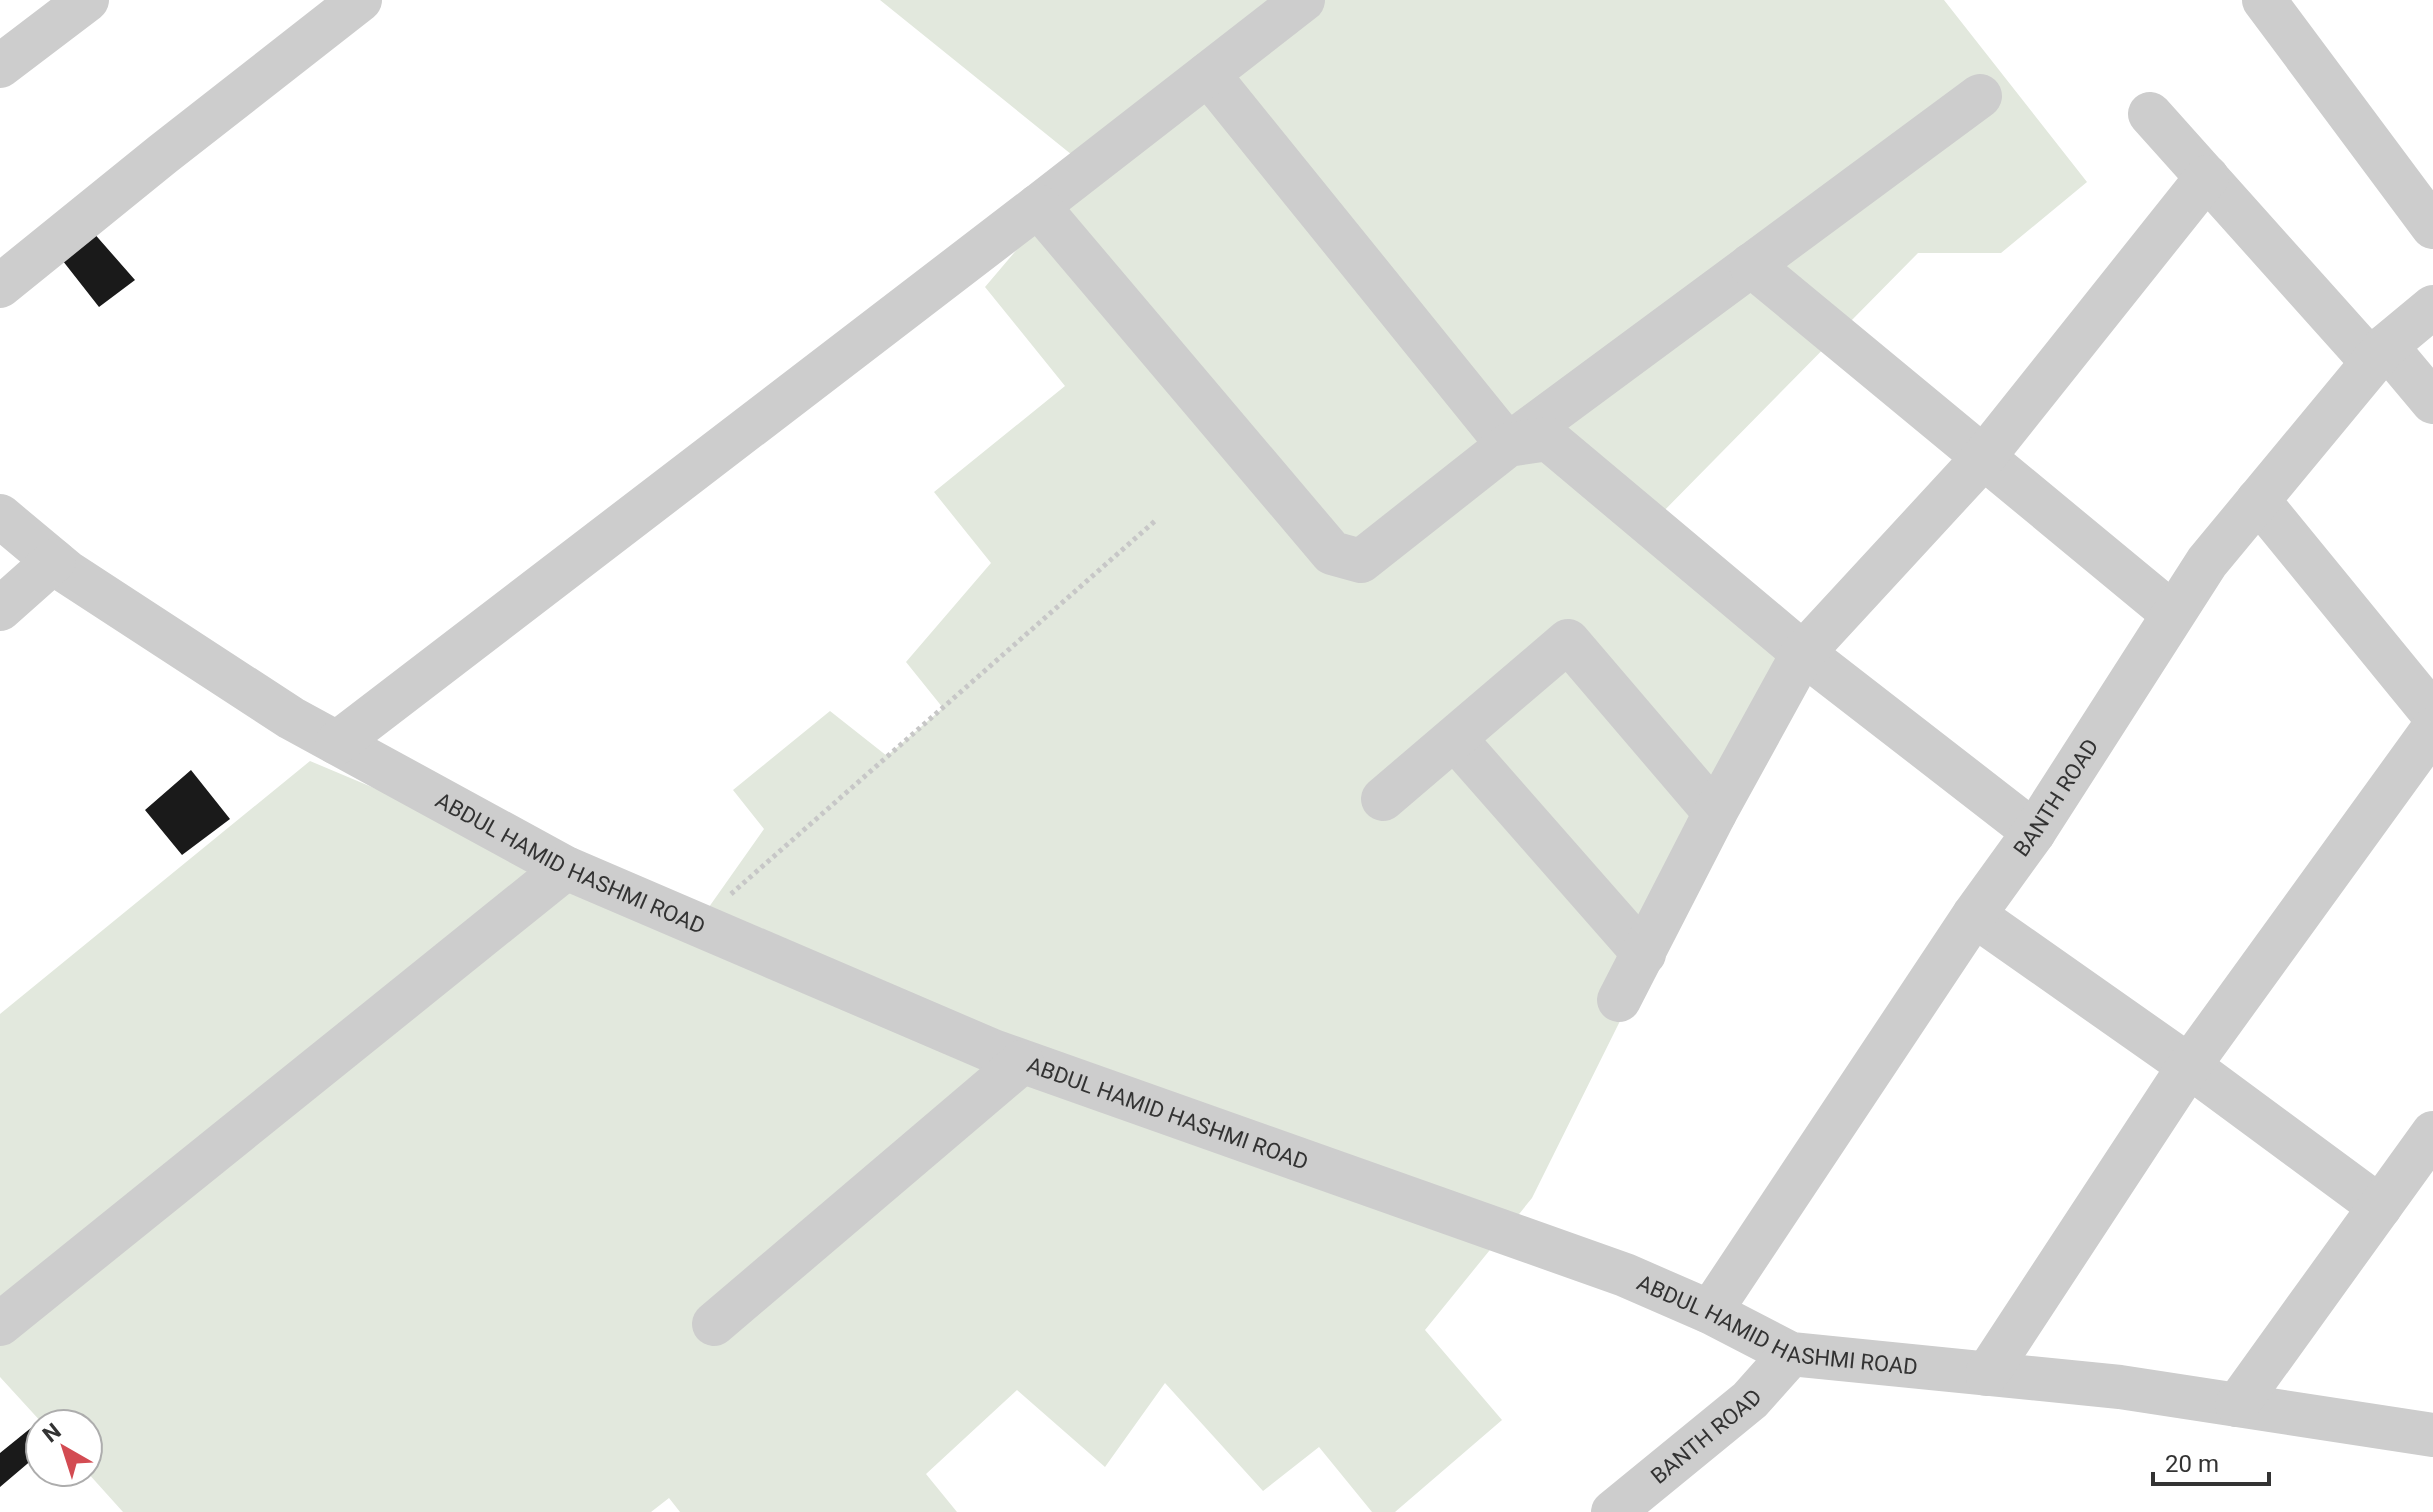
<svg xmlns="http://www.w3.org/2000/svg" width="2433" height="1512" font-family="Roboto,sans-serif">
  <rect width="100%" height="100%" fill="#fff"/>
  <path fill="#e2e8dd" d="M880 0H1944L2087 182 2001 253H1918L1651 524 1803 653 1532 1198 1425 1330 1502 1420 1395 1512H1372L1319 1447 1263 1491 1165 1383 1105 1467 1017 1390 926 1474 957 1512H680L669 1498 651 1512H123L87 1472 88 1424H43L0 1377V1014L310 761 697 924 764 829 733 790 830 711 887 756 943 708 906 662 991 563 934 492 1065 386 985 287 1087 167Z"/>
  <path fill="#1a1a1a" d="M92 231 135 280 99 307 59 256Z
    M191 770 230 819 182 855 145 810Z
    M37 1423 40 1427V1453L0 1487V1453Z"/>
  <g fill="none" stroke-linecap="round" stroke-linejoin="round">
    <path stroke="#c7c7c7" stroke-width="5" stroke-dasharray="4 4" stroke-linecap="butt" d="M731 894 1155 521"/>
    <g stroke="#cdcdcd" stroke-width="44">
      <path d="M2264 0 2433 227"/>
      <path d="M0 66 87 0"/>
      <path d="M1208 74 1508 445 1980 96"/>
      <path d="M2150 114 2372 362"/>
      <path d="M1038 206 1303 0"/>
      <path d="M1751 265 2173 614"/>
      <path d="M0 286 163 154 360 0"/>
      <path d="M2386 346 2433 402"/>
      <path d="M2258 500 2433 714"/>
      <path id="s1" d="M0 516 67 572 291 718 566 868 993 1051 1625 1275 1710 1312 1791 1354 2120 1387 2433 1435"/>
      <path d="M0 609 54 561"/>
      <path d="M1455 739 1644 954"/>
      <path d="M337 743 1038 206 1332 553 1361 561 1508 445 1548 439 1803 653 2034 832"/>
      <path d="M1383 799 1568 641 1715 813"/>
      <path d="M1974 915 2189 1066 2380 1207"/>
      <path d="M1619 1000 1715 813 1803 653 1983 458 2207 177"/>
      <path id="s2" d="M1710 1312 1974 915 2034 832 2207 562 2386 346 2433 307"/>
      <path d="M0 1324 566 868"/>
      <path d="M714 1324 1022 1062"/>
      <path d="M1987 1374 2189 1066 2433 729"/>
      <path d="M2237 1405 2433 1133"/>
      <path id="s3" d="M1613 1512 1750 1400 1791 1354"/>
    </g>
  </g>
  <g text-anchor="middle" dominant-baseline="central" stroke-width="8" stroke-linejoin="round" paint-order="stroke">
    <g font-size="22" fill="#333" stroke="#fff">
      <text stroke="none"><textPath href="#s2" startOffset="620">BANTH ROAD</textPath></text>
      <text stroke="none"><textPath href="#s1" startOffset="670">ABDUL HAMID HASHMI ROAD</textPath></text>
      <text stroke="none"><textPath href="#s1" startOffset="1318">ABDUL HAMID HASHMI ROAD</textPath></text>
      <text stroke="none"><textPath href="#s1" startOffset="1966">ABDUL HAMID HASHMI ROAD</textPath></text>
      <text stroke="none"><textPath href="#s3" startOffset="120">BANTH ROAD</textPath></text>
    </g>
  </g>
  <g transform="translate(64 1448) rotate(321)"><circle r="38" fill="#ffffff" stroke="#adadad" stroke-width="2"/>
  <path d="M0-6L14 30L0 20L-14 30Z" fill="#d34b52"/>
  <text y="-12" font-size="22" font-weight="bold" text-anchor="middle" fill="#333333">N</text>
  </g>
  <path d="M2153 1472v12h116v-12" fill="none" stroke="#333333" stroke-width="4"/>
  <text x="2165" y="1472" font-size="24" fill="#333333" stroke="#ffffff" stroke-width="6" paint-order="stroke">20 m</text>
</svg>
